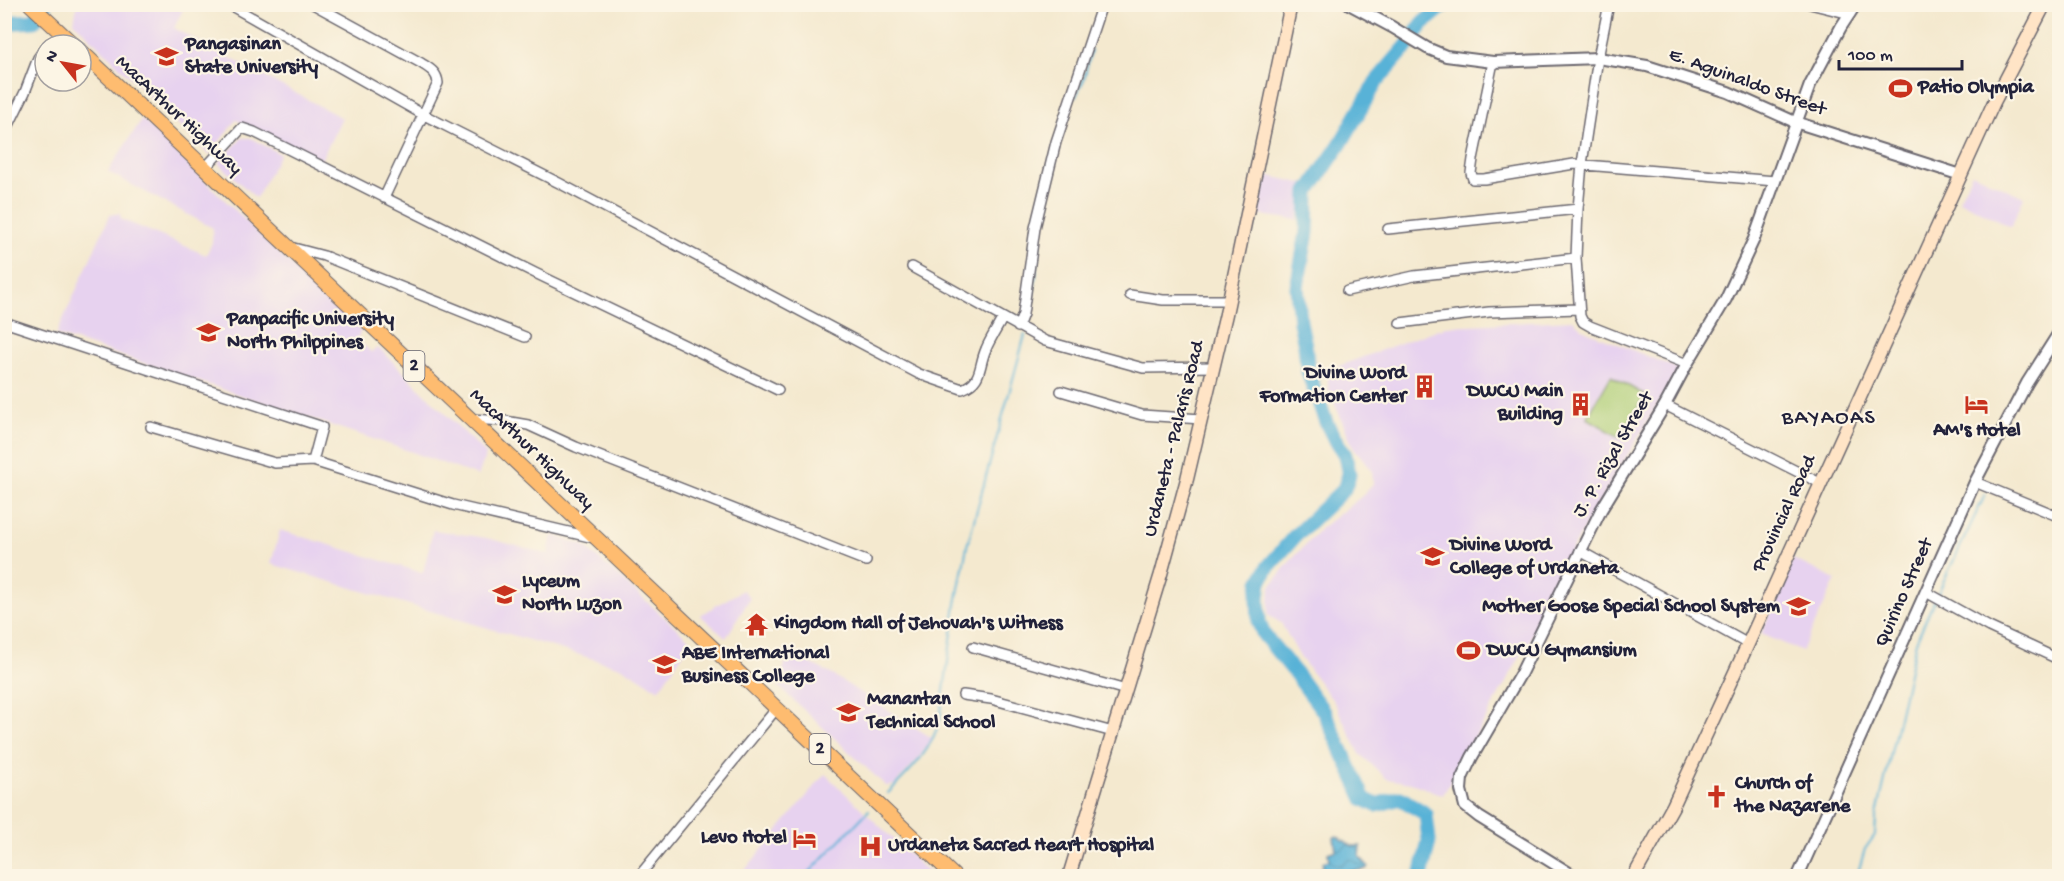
<svg xmlns="http://www.w3.org/2000/svg" width="2064" height="881" font-family="'Gochi Hand',sans-serif">
  <defs>
    <pattern id="water-waves" width="16" height="10" patternUnits="userSpaceOnUse" patternTransform="scale(1.5)"><rect width="16" height="10" fill="#59b2d7"/><path d="M0 5q4-4 8 0t8 0" fill="none" stroke="#4990b0"/></pattern>
  </defs>
  <rect width="100%" height="100%" fill="#fcf5e5"/>
  <filter id="ink" filterUnits="userSpaceOnUse"><feTurbulence type="fractalNoise" baseFrequency=".0167" numOctaves="2"/><feDisplacementMap in="SourceGraphic" scale="12" xChannelSelector="R" yChannelSelector="G"/><feConvolveMatrix kernelMatrix="1 2 1 2 8 2 1 2 1" color-interpolation-filters="sRGB"/></filter>
  <filter id="wash" filterUnits="userSpaceOnUse"><feTurbulence type="fractalNoise" baseFrequency=".008" numOctaves="4" result="noise"/><feDisplacementMap in="SourceGraphic" scale="24" xChannelSelector="R" yChannelSelector="G"/><feGaussianBlur stdDeviation="1.35" result="paint"/><feColorMatrix in="noise" values="0 0 0 0 0 0 0 0 0 0 0 0 0 0 0 0 0 1.4 0 .05"/><feComposite in="paint" operator="in"/></filter>
  <g filter="url(#wash)">
    <rect width="100%" height="100%" fill="#f4e9cf"/>
    <path fill="#e7d2ef" d="M77 5H185L174 28 342 118 320 162 236 120 209 155 74 22Z
      M142 119 296 270 361 330 357 339 371 352 377 348 381 350 486 454 478 476 412 452 98 348 56 335 110 215 120 213 121 219 206 255 212 243 213 228 108 172Z
      M242 138H251L280 154 256 198 218 163Z
      M1972 173 2024 197 2011 227 1959 200Z
      M1260 174 1306 184 1298 220 1253 214Z
      M1573 320 1586 331 1679 369 1573 547 1564 578 1443 795 1411 783 1387 779 1360 754 1334 702 1300 657 1281 623 1268 615 1270 588 1285 567 1319 530 1362 496 1373 484 1372 470 1353 447 1328 388V370L1447 326Z
      M280 530 423 573 433 530 486 538 548 554 552 535 583 545 691 641 659 690 624 668 271 564Z
      M1793 559 1836 580 1802 651 1761 634Z
      M743 590 750 598 726 638 700 615Z
      M789 652 831 674 932 738 918 759 894 785 886 786 778 686Z
      M825 774 868 815 932 876H740Z"/>
    <path fill="#adcd75" stroke="#687858" stroke-width="1.5" d="M1611 376 1645 395 1621 438 1587 418Z"/>
    <path fill="url(#water-waves)" stroke="#3e6a89" stroke-width="1.5" d="M1337 836 1352 846H1361L1360 857 1368 866 1366 869 1348 872 1346 876H1311L1313 871 1323 868V862L1329 860 1328 853 1336 850 1334 837Z"/>
    <g fill="none" stroke-linecap="round" stroke-linejoin="round">
      <path stroke="#59b2d7" stroke-width="2" d="M1076 96 1084 79 1091 50
        M1028 326 1038 261 1042 216
        M1938 593 1985 495
        M888 793C911 770 931 752 940 719L956 604 967 546 1025 335
        M806 876 869 810
        M1857 876 1865 849 1875 835 1876 819 1916 642 1934 601"/>
      <path stroke="#59b2d7" stroke-width="15" d="M4 23 34 21 45 4
        M1421 876 1429 841 1426 814 1400 798 1376 805 1364 799 1324 712 1293 670 1264 635 1259 623 1258 597 1260 582 1268 567 1295 536 1344 489 1349 475 1345 455 1333 436 1326 422 1308 372 1305 345 1300 322 1297 287 1307 232 1308 192 1341 143 1376 82 1406 47 1423 23 1446 4"/>
    </g>
  </g>
  <g filter="url(#ink)">
    <g fill="none" stroke-linecap="round" stroke-linejoin="round">
      <defs>
        <path id="minor" d="M228 4 424 115 559 183 919 374 962 389C983 381 978 367 986 349 990 339 997 329 1002 319
          M313 4 421 63C430 69 437 72 438 83L384 198
          M1609 4 1598 58 1582 164 1578 209 1576 258 1580 316 1583 322 1590 326 1687 364
          M1810 4 1850 14
          M1493 62 1473 159 1471 173 1473 179H1484L1574 164 1775 181
          M4 135 25 92 38 58 45 49
          M205 168 242 128 254 132 535 273 778 390
          M1388 229 1578 209
          M290 247 324 256 525 337
          M912 267 1045 341 1143 368 1214 367
          M1347 291 1414 276 1576 258
          M1130 295 1163 300H1229
          M4 322 320 426 322 427 313 461 453 505 594 538
          M1400 323 1489 312 1579 309
          M1018 327 1023 314 1035 228 1056 142 1102 4
          M1061 391 1142 415 1201 419
          M1665 405 1820 483
          M470 419 505 421 528 425 576 447 866 561
          M151 427 275 463 313 461
          M1975 482 2060 517
          M1580 551 1748 644
          M1926 592 1989 627 2060 660
          M973 647 1126 690
          M963 695 991 699 1113 732
          M639 876 777 708"/>
        <path id="tertiary" d="M1349 4 1392 27 1427 48 1446 56 1493 62 1598 58 1647 66 1728 92 1795 122 1961 175
          M1574 876 1479 817 1465 806 1461 790 1462 778 1472 757 1521 673 1601 510 1665 405 1687 364 1726 299 1754 239 1810 85 1841 27 1856 4
          M1798 876 1975 482 2027 383 2060 331"/>
        <path id="secondary" d="M1069 876 1161 574 1187 479 1226 314 1291 4
          M1634 876 1673 806 1748 644 1994 102 2045 4"/>
        <path id="primary" d="M30 4 74 45
          M81 51 954 876"/>
      </defs>
      <use href="#minor" stroke="#6c686f" stroke-width="12"/>
      <use href="#tertiary" stroke="#6c686f" stroke-width="14"/>
      <use href="#secondary" stroke="#6c686f" stroke-width="15"/>
      <use href="#primary" stroke="#6c686f" stroke-width="16"/>
      <use href="#minor" stroke="#fff" stroke-width="9"/>
      <use href="#tertiary" stroke="#fff" stroke-width="10"/>
      <use href="#secondary" stroke="#ffe4c6" stroke-width="12"/>
      <use href="#primary" stroke="#febc70" stroke-width="14"/>
    </g>
  </g>
  <defs>
    <symbol id="university-bare" viewBox="-9 -9 18 18"><path d="M0-5L7-2L0 1L-7-2ZM-4 1L0 2.5L4 1V4Q0 6-4 4Z" fill="#c8321e" stroke="#fcf5e5" stroke-width="2.5" paint-order="stroke"/></symbol>
    <symbol id="stadium-bare" viewBox="-9 -9 18 18"><path d="M0-5a6.5 5 0 1 0 0 10a6.5 5 0 1 0 0-10ZM-3.5-1.8h7v3.6h-7Z" fill="#c8321e" stroke="#fcf5e5" stroke-width="2.5" paint-order="stroke"/></symbol>
    <symbol id="building-bare" viewBox="-9 -9 18 18"><path d="M-4-6H4V6H1V3H-1V6H-4ZM-2.5-4.3h1.7v1.8h-1.7ZM.8-4.3h1.7v1.8H.8ZM-2.5-1h1.7V.8h-1.7ZM.8-1h1.7V.8H.8Z" fill="#c8321e" stroke="#fcf5e5" stroke-width="2.5" paint-order="stroke"/></symbol>
    <symbol id="hotel-bare" viewBox="-9 -9 18 18"><path d="M-6-4.5h1.5V1H6V5H4.5V3h-9V5H-6ZM-4 0a1.8 1.8 0 1 1 3.6 0ZM.5 0V-2.5h3Q6-2.5 6 0Z" fill="#c8321e" stroke="#fcf5e5" stroke-width="2.5" paint-order="stroke"/></symbol>
    <symbol id="school-bare" viewBox="-9 -9 18 18"><path d="M0-5L7-2L0 1L-7-2ZM-4 1L0 2.5L4 1V4Q0 6-4 4Z" fill="#c8321e" stroke="#fcf5e5" stroke-width="2.5" paint-order="stroke"/></symbol>
    <symbol id="temple-bare" viewBox="-9 -9 18 18"><path d="M0-6L5-2H3V0L6.5 2.5H4V6H1.5V3h-3V6H-4V2.5H-6.5L-3 0V-2H-5Z" fill="#c8321e" stroke="#fcf5e5" stroke-width="2.5" paint-order="stroke"/></symbol>
    <symbol id="church-bare" viewBox="-9 -9 18 18"><path d="M-1.2-6h2.4v3.5h3.3v2.4h-3.3V6h-2.4V-.1h-3.3v-2.4h3.3Z" fill="#c8321e" stroke="#fcf5e5" stroke-width="2.5" paint-order="stroke"/></symbol>
    <symbol id="hospital-bare" viewBox="-9 -9 18 18"><path d="M-5-5h3v3.5h4V-5h3V5h-3V1.5h-4V5h-3Z" fill="#c8321e" stroke="#fcf5e5" stroke-width="2.5" paint-order="stroke"/></symbol>
  </defs>
  <g fill-rule="evenodd">
    <use href="#university-bare" x="150" y="40" width="33" height="33"/>
    <use href="#stadium-bare" x="1884" y="72" width="33" height="33"/>
    <use href="#university-bare" x="192" y="316" width="33" height="33"/>
    <use href="#building-bare" x="1408" y="370" width="33" height="33"/>
    <use href="#building-bare" x="1564" y="388" width="33" height="33"/>
    <use href="#hotel-bare" x="1960" y="388" width="33" height="33"/>
    <use href="#university-bare" x="1416" y="540" width="33" height="33"/>
    <use href="#university-bare" x="488" y="578" width="33" height="33"/>
    <use href="#school-bare" x="1782" y="590" width="33" height="33"/>
    <use href="#temple-bare" x="740" y="608" width="33" height="33"/>
    <use href="#stadium-bare" x="1452" y="634" width="33" height="33"/>
    <use href="#university-bare" x="648" y="648" width="33" height="33"/>
    <use href="#university-bare" x="832" y="696" width="33" height="33"/>
    <use href="#church-bare" x="1700" y="780" width="33" height="33"/>
    <use href="#hotel-bare" x="788" y="822" width="33" height="33"/>
    <use href="#hospital-bare" x="854" y="830" width="33" height="33"/>
  </g>
  <g text-anchor="middle" dominant-baseline="central" stroke-width="4.5" stroke-linejoin="round" paint-order="stroke">
    <g fill="#fcf5e5" stroke="#63616e" stroke-width="1.5">
      <rect x="403.5" y="351" width="21" height="30" rx="4.5"/>
      <rect x="809.5" y="734" width="21" height="30" rx="4.5"/>
    </g>
    <g font-size="18" font-weight="bold" fill="#22223b">
      <text x="414" y="366">2</text>
      <text x="820" y="749">2</text>
    </g>
    <g font-size="20" font-weight="bold" fill="#22223b" stroke="#fcf5e5" text-anchor="start">
      <text x="185" y="45">Pangasinan<tspan x="185" dy="23">State University</tspan></text>
      <text x="1918" y="88">Patio Olympia</text>
      <text x="227" y="320">Panpacific University<tspan x="227" dy="23">North Philppines</tspan></text>
      <text x="1406" y="374" text-anchor="end">Divine Word<tspan x="1406" dy="23">Formation Center</tspan></text>
      <text x="1563" y="392" text-anchor="end">DWCU Main<tspan x="1563" dy="23">Building</tspan></text>
      <text x="1977" y="431" text-anchor="middle">AM's Hotel</text>
      <text x="1450" y="546">Divine Word<tspan x="1450" dy="23">College of Urdaneta</tspan></text>
      <text x="522" y="582">Lyceum<tspan x="522" dy="23">North Luzon</tspan></text>
      <text x="1780" y="607" text-anchor="end">Mother Goose Special School System</text>
      <text x="774" y="624">Kingdom Hall of Jehovah's Witness</text>
      <text x="1487" y="651">DWCU Gymansium</text>
      <text x="682" y="654">ABE International<tspan x="682" dy="23">Business College</tspan></text>
      <text x="867" y="700">Manantan<tspan x="867" dy="23">Technical School</tspan></text>
      <text x="1735" y="784">Church of<tspan x="1735" dy="23">the Nazarene</tspan></text>
      <text x="787" y="838" text-anchor="end">Levo Hotel</text>
      <text x="888" y="846">Urdaneta Sacred Heart Hospital</text>
    </g>
    <g font-size="20" fill="#22223b" stroke="#fcf5e5">
      <text transform="translate(1747 83) rotate(20)">E. Aguinaldo Street</text>
      <text transform="translate(178 116) rotate(43)">MacArthur Highway</text>
      <text transform="translate(1175 439) rotate(-76)">Urdaneta - Palaris Road</text>
      <text transform="translate(531 450) rotate(44)">MacArthur Highway</text>
      <text transform="translate(1614 455) rotate(-60)">J. P. Rizal Street</text>
      <text transform="translate(1785 514) rotate(-65)">Provincial Road</text>
      <text transform="translate(1905 593) rotate(-66)">Quirino Street</text>
    </g>
    <g font-size="22" letter-spacing="1.5" fill="#22223b" stroke="#fcf5e5">
      <text x="1829" y="419">BAYAOAS</text>
    </g>
  </g>
  <rect width="2064" height="881" fill="none" stroke="#fcf5e5" stroke-width="24"/>
  <g transform="translate(63 63) rotate(301)"><circle r="28" fill="#fcf5e5" stroke="#a5a1a1" stroke-width="1.5"/>
  <path d="M0-4.5L10 22L0 15L-10 22Z" fill="#c8321e"/>
  <text y="-9" font-size="16" font-weight="bold" text-anchor="middle" fill="#22223b">N</text>
  </g>
  <path d="M1839 60v9h123v-9" fill="none" stroke="#22223b" stroke-width="3"/>
  <text x="1848" y="60" font-size="18" fill="#22223b" stroke="#fcf5e5" stroke-width="4.5" paint-order="stroke">100 m</text>
</svg>
